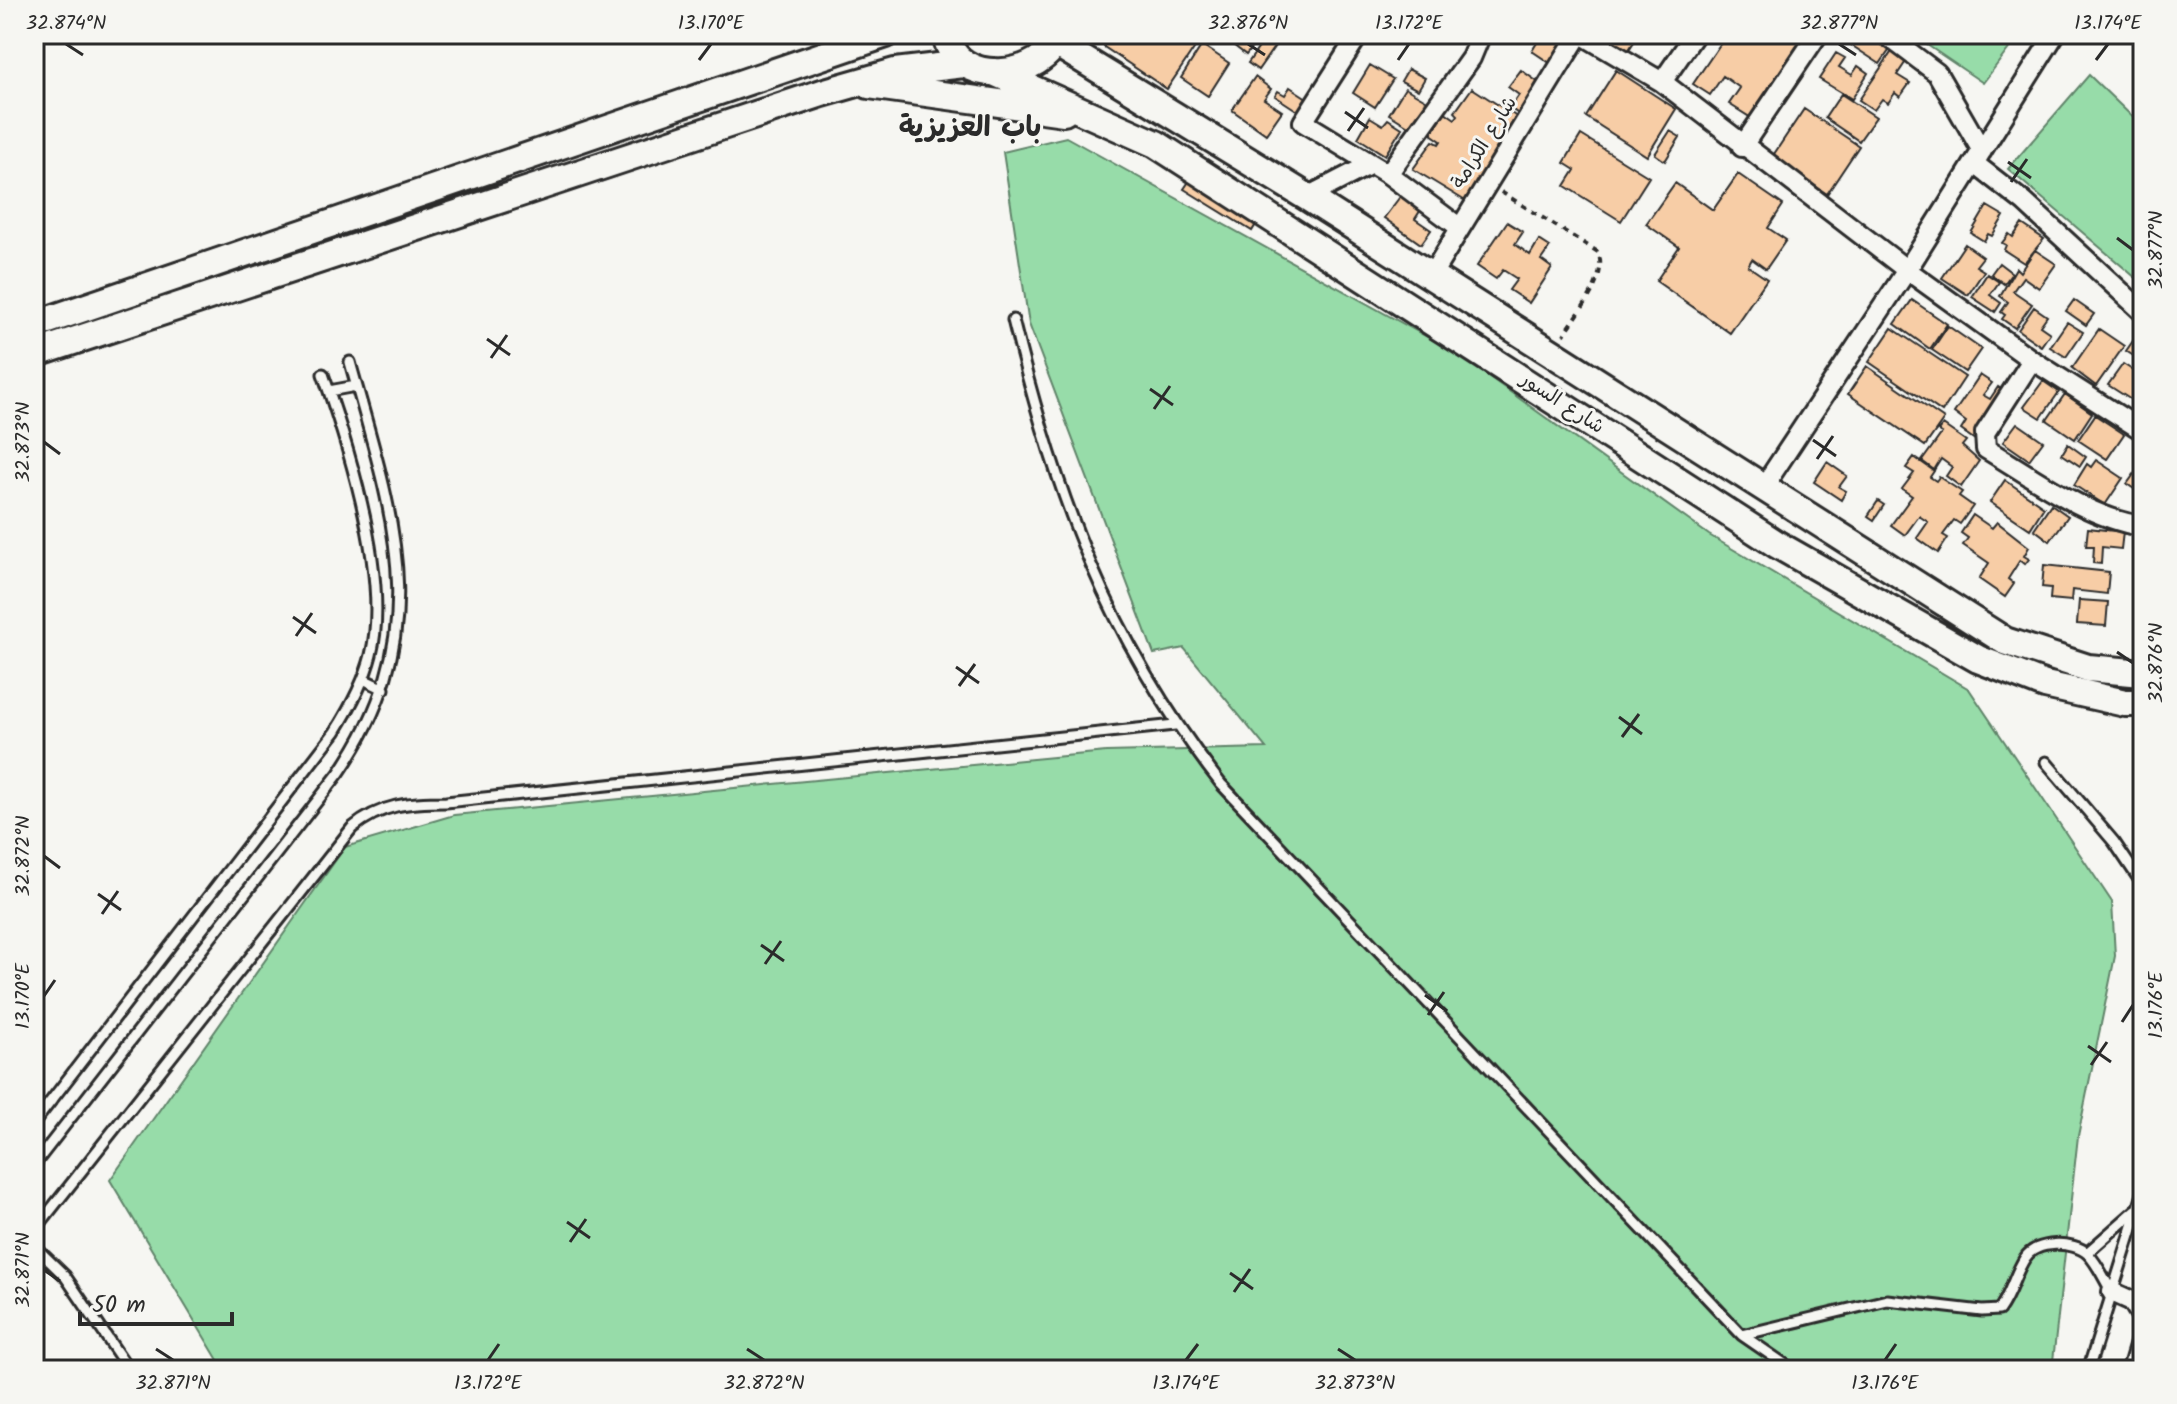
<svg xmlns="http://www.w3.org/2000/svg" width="2177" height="1404" font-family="Kalam,'Playpen Sans Arabic',sans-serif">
  <rect width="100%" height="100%" fill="#f6f6f2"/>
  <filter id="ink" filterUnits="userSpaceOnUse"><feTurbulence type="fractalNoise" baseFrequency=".0125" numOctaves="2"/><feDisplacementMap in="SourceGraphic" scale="16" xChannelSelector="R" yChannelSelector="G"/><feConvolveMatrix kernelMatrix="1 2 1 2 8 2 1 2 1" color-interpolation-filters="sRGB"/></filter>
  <g filter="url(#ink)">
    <path fill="#97dca9" stroke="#61846a" stroke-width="2" d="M1911 34H2020L1983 83Z
      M2089 75 2143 127V284L2008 169Z
      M1066 137 1456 353 1709 535 1969 689 2112 902 2115 956 2078 1136 2052 1370H224L110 1180 345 847 454 815 1106 752 1266 748 1184 648 1154 654 1029 324 1003 152Z"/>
    <path fill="#f7cda6" stroke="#2b2b2b" stroke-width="2" d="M1105 34H1204L1167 89 1104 47Z
      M1219 34H1262L1246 55Z
      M1538 34 1568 36 1550 63 1532 51 1541 36Z
      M1603 34H1639L1628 51Z
      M1727 34H1809L1756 121 1729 104 1740 88 1723 76 1710 95 1693 84Z
      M1859 34H1883L1895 42 1880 64 1851 45Z
      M1267 36 1277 43 1258 70 1248 63Z
      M1202 45 1229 63 1208 96 1181 78Z
      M1893 50 1907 60 1897 75 1910 83 1900 97 1895 93 1888 103 1882 99 1874 110 1859 100Z
      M1836 53 1845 58 1839 67 1852 75 1858 66 1868 73 1852 99 1819 79Z
      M1370 65 1393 79 1375 107 1353 93Z
      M1408 69 1425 78 1418 90 1401 81Z
      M1521 70 1542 85 1520 115 1510 108 1519 95 1508 87Z
      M1616 70 1676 109 1647 156 1586 117Z
      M1255 77 1271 89 1264 99 1282 111 1266 134 1232 110Z
      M1290 87 1313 102 1304 115 1275 96 1278 91 1285 95Z
      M1405 88 1431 103 1415 130 1389 114Z
      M1472 88 1520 119 1467 202 1413 169 1433 141 1439 144 1441 141 1431 134 1445 112 1455 119 1458 115 1455 112Z
      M1841 94 1876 117 1859 141 1825 118Z
      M1804 109 1859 146 1827 194 1772 157Z
      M1370 117 1383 125 1388 119 1402 128 1385 155 1358 138Z
      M1670 131 1680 137 1665 161 1655 154Z
      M1581 135 1649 177 1621 221 1565 186 1575 170 1564 163Z
      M1196 171 1263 213 1252 231 1184 189Z
      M1738 174 1783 205 1768 228 1786 240 1766 269 1752 259 1748 266 1767 279 1730 333 1656 281 1679 247 1646 224 1675 183 1713 210Z
      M1402 194 1422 208 1415 219 1431 230 1421 244 1384 218Z
      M1987 206 2004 216 1992 236 1988 234 1984 241 1971 233Z
      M1507 222 1523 232 1515 244 1530 255 1539 240 1550 247 1541 260 1552 268 1529 303 1509 290 1517 279 1503 270 1496 279 1477 266Z
      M2022 224 2044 239 2024 263 2004 250 2006 245 2002 243 2009 234 2013 237Z
      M1965 244 1983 257 1976 266 1984 271 1968 295 1942 278Z
      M2035 250 2056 264 2039 288 2023 277 2013 291 2032 304 2015 328 2002 319 2005 315 2001 312 2008 302 2000 296 2016 268 2020 272Z
      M1999 263 2012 273 2004 284 1991 274Z
      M1987 274 1999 282 1990 295 2001 303 1995 312 1972 297Z
      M1912 300 1947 324 1930 349 1895 324Z
      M2074 300 2094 314 2086 325 2066 311Z
      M2034 307 2047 316 2040 326 2050 333 2041 346 2018 330Z
      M2067 322 2083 332 2066 357 2050 347Z
      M1948 326 1981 349 1965 372 1932 350Z
      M1892 328 1965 377 1942 412 1869 362Z
      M2142 328H2143V362L2126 351Z
      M2099 329 2124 346 2096 386 2072 368Z
      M2123 364 2143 377V393L2136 403 2108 385Z
      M1867 366 1944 419 1925 446 1848 394Z
      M1980 375 1992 383 1983 395 1990 399 1998 387 2007 393 1975 440 1961 430 1966 422 1954 413Z
      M2043 381 2059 392 2041 418 2024 407Z
      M2065 394 2092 413 2075 439 2047 420Z
      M2095 415 2124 434 2107 459 2078 440Z
      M2017 423 2043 441 2029 460 2003 442Z
      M1943 425 1966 441 1962 446 1979 461 1961 487 1946 476 1952 467 1941 459 1934 470 1922 461 1942 433 1938 431Z
      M2068 444 2086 457 2080 466 2062 454Z
      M1914 457 1934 471 1930 477 1936 481 1939 477 1962 492 1959 496 1973 506 1960 524 1954 520 1943 535 1948 538 1938 553 1917 538 1928 522 1919 516 1905 535 1891 525 1912 496 1902 489 1914 473 1906 468Z
      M2096 460 2123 478 2105 505 2074 485 2087 464 2091 467Z
      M1827 462 1847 476 1839 487 1846 491 1841 500 1814 482Z
      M2135 473 2143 479V495L2127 484Z
      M2005 480 2044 507 2030 529 1990 502Z
      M1878 501 1884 505 1874 520 1868 516Z
      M2051 504 2068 516 2050 541 2034 529Z
      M1973 515 1992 528 1997 522 2029 547 2024 556 2029 559 2025 564 2020 560 2008 579 2014 584 2005 597 1979 579 1989 563 1963 545 1968 538 1961 533Z
      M2088 528 2123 532 2121 549 2102 547 2101 564 2093 563 2094 546H2086Z
      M2044 565 2109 572 2107 594 2072 590 2071 601 2050 599 2051 588 2042 587Z
      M2079 600 2108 602 2106 626 2077 624Z"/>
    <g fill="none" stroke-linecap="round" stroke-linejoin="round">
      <defs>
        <path id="service" d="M1013 320C1056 497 1108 639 1221 784L1742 1335 1793 1370
          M329 391 356 386
          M363 679 384 689
          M2046 762 2114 842 2143 885
          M34 1123 335 732C350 708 364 683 371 655 390 579 349 448 323 374
          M34 1165 339 773C437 630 392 514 350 362
          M34 1231 352 828C381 804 409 802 446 802L1175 725
          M34 1246 65 1276 129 1370
          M2087 1253 2136 1210
          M1742 1335 1887 1300 1982 1311 1999 1310C2011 1294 2014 1275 2025 1258 2036 1241 2073 1240 2088 1254 2098 1264 2105 1281 2112 1292
          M2088 1370 2143 1194"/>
        <path id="minor" d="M1359 34 1303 122 1388 174 1459 227
          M1581 34 1662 82 1907 270 2032 360 2143 431
          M1885 34 1937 73 1982 151
          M1662 82 1695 34
          M1742 147 1818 34
          M1975 164 2024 202 2143 312
          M1388 174 1471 58 1481 34
          M1307 197 1369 165
          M1431 276 1579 34
          M2032 360 1985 433 1986 449C2033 477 2086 517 2141 526L2143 522
          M1764 486 1907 270 2055 34
          M2112 1292 2132 1301 2143 1319
          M2132 1370 2143 1333"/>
        <path id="secondary" d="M946 34C954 89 1044 81 1059 34
          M1056 43 1307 197 2005 641 2088 668 2143 673
          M994 72 1156 144 1778 545 1978 659 2045 685 2125 703H2143
          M869 85 1064 112
          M34 325 886 34
          M34 354 822 93 895 72 964 64"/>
      </defs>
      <use href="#service" stroke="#2b2b2b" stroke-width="15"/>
      <use href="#minor" stroke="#2b2b2b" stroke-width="24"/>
      <use href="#secondary" stroke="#2b2b2b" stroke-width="32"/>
      <path stroke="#2b2b2b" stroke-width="4" stroke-dasharray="6 6" stroke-linecap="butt" d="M1501 192 1598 252C1609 279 1577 313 1564 335"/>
      <use href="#service" stroke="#f6f6f2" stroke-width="9"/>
      <use href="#minor" stroke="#f6f6f2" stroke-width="18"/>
      <use href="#secondary" stroke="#f6f6f2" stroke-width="26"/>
    </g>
  </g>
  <path fill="none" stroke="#2b2b2b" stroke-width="3" d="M66 44 83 55M1248 44 1265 55M1839 44 1856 55M699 60 711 44M1398 60 1409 44M2096 60 2108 44M1345 112 1368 128M1348 131 1364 108M2008 162 2031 178M2011 182 2027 159M2117 238 2133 250M487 339 510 355M491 358 507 335M1150 389 1173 405M1154 409 1170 386M1813 440 1836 456M44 442 60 454M1817 459 1833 436M293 617 316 633M296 636 312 613M2117 652 2133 663M956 667 979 683M959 686 975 664M1619 717 1642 734M1622 737 1639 714M44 856 60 868M98 894 121 910M102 914 118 891M761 945 784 961M765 964 781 941M1425 995 1447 1011M44 996 55 980M1428 1015 1444 992M2122 1022 2133 1005M2088 1046 2111 1062M2091 1065 2107 1042M567 1222 590 1238M570 1242 586 1219M44 1270 60 1281M1230 1273 1253 1289M1234 1292 1250 1269M156 1349 173 1360M747 1349 764 1360M1338 1349 1355 1360M488 1360 499 1344M1186 1360 1198 1344M1885 1360 1896 1344"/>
  <g text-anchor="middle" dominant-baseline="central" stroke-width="6" stroke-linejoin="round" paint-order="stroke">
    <g font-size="20" fill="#2b2b2b" stroke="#f6f6f2">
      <text transform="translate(1485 143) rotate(-58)">شارع الكرامة</text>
      <text transform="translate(1562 404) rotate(33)">شارع السور</text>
    </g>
    <g font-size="28" font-weight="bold" fill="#2b2b2b" stroke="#f6f6f2">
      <text x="970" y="128">باب العزيزية</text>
    </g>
  </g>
  <rect width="2177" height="1404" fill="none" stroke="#f6f6f2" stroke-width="88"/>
  <path d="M80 1312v12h152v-12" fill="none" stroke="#2b2b2b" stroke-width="4"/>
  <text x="92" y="1312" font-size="24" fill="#2b2b2b" stroke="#f6f6f2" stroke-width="6" paint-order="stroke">50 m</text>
  <rect x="44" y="44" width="2089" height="1316" fill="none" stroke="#2b2b2b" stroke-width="3"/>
  <g font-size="20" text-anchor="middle" fill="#2b2b2b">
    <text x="66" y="29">32.874°N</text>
    <text x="711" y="29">13.170°E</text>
    <text x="1248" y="29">32.876°N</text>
    <text x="1409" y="29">13.172°E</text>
    <text x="1839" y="29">32.877°N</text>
    <text x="2108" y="29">13.174°E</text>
    <text transform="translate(2155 250) rotate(-90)" y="7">32.877°N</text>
    <text transform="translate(22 442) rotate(-90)" y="7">32.873°N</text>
    <text transform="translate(2155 663) rotate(-90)" y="7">32.876°N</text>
    <text transform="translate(22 856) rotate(-90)" y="7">32.872°N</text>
    <text transform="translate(22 996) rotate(-90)" y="7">13.170°E</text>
    <text transform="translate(2155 1005) rotate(-90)" y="7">13.176°E</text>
    <text transform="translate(22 1270) rotate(-90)" y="7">32.871°N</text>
    <text x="173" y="1389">32.871°N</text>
    <text x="488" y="1389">13.172°E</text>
    <text x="764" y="1389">32.872°N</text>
    <text x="1186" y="1389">13.174°E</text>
    <text x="1355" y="1389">32.873°N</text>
    <text x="1885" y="1389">13.176°E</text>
  </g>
</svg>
